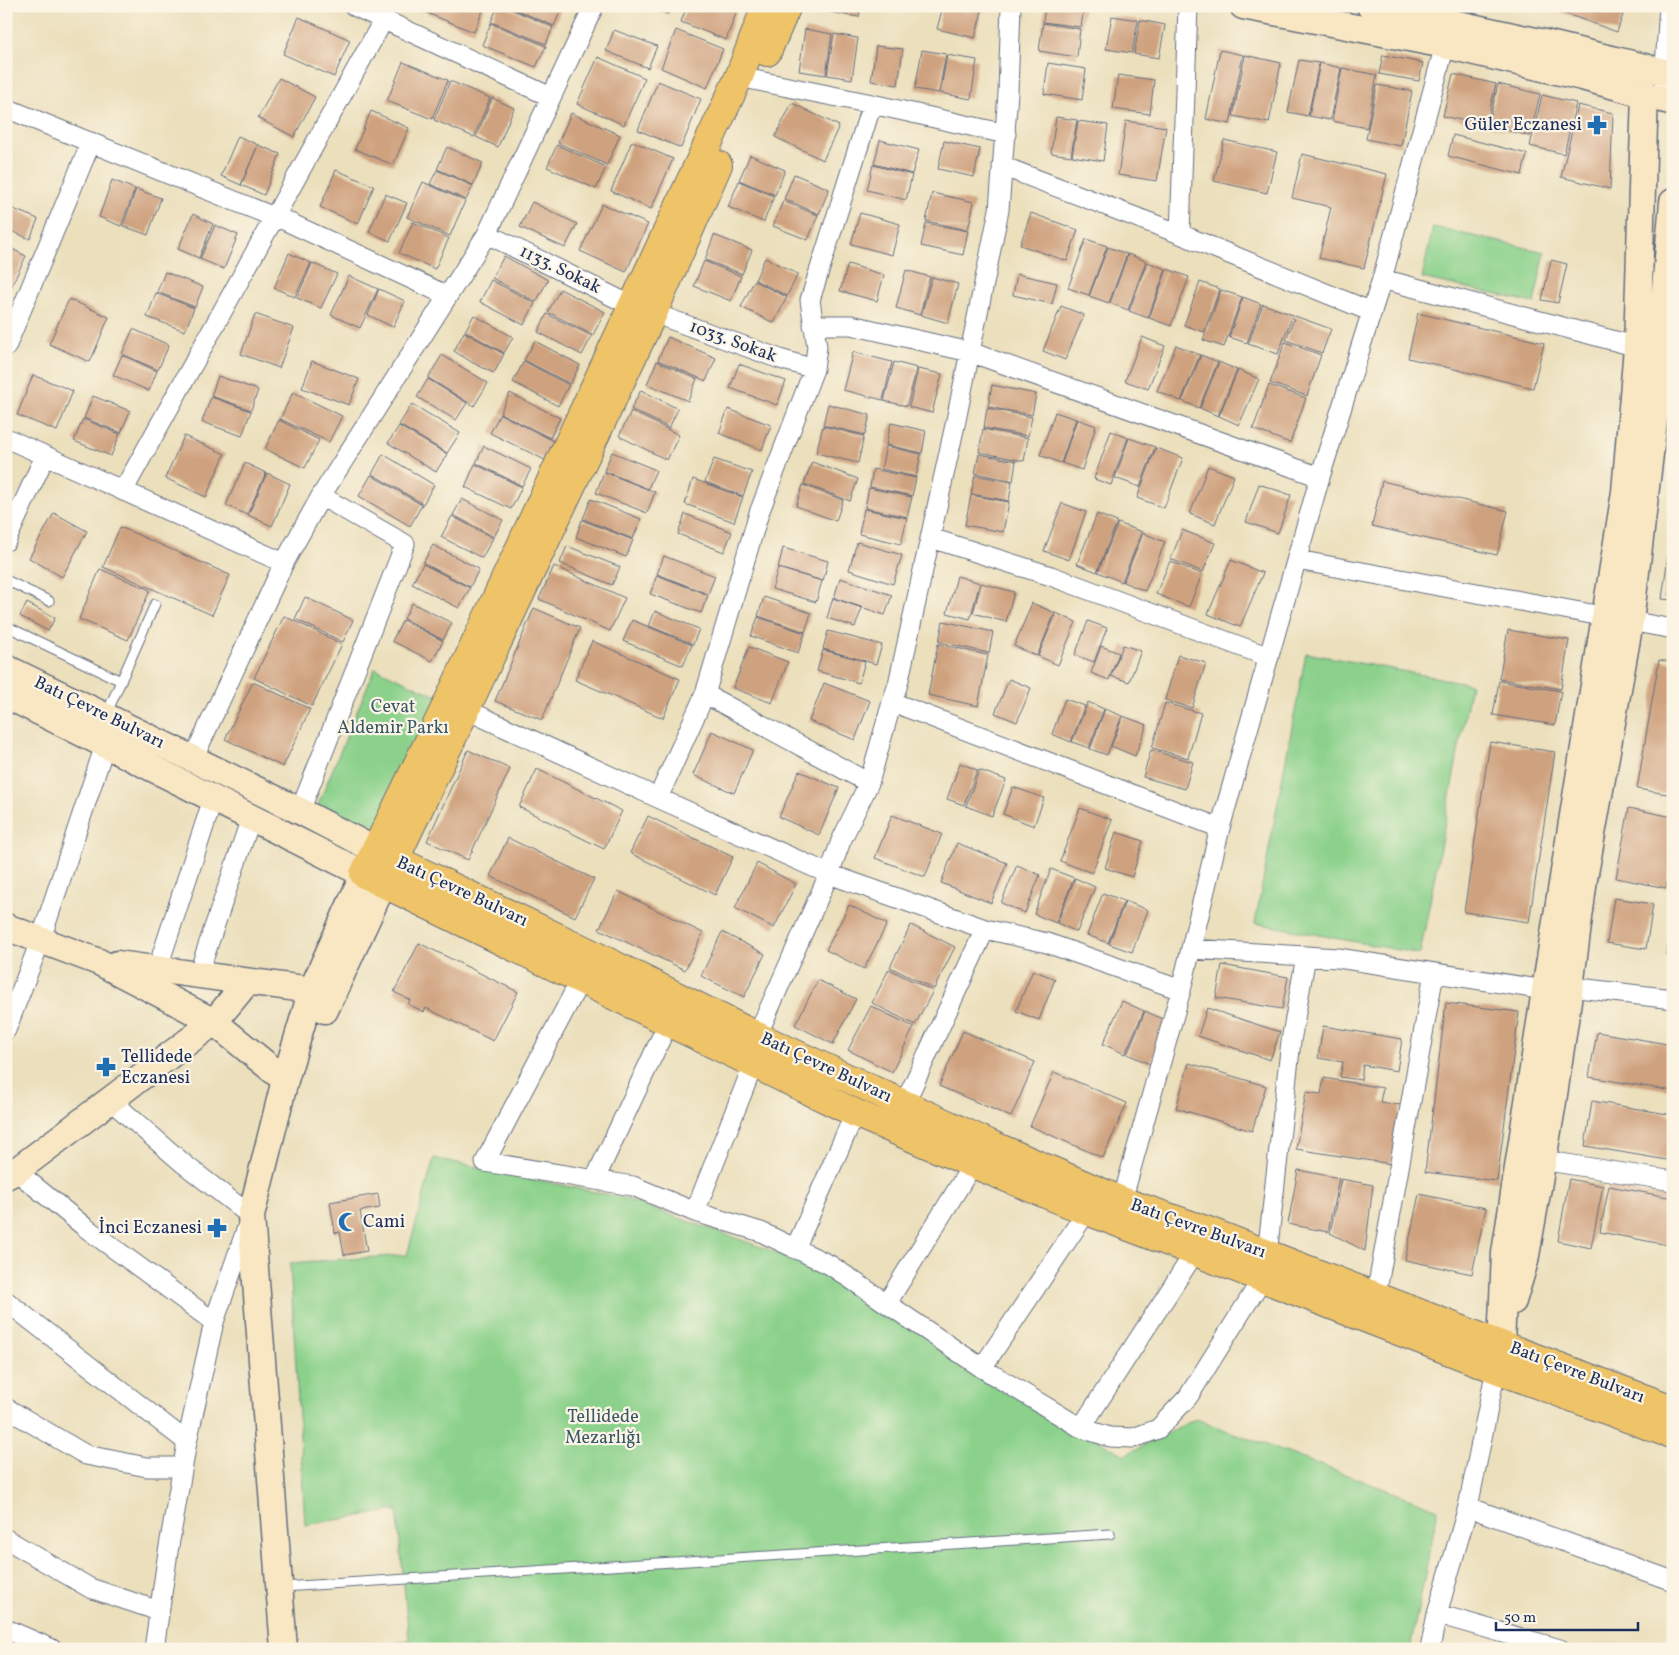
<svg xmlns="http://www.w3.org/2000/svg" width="1679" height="1655" font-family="Vollkorn,serif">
  <rect width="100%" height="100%" fill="#fcf5e5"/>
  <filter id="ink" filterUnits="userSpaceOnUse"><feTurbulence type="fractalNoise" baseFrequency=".02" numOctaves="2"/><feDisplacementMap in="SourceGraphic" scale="10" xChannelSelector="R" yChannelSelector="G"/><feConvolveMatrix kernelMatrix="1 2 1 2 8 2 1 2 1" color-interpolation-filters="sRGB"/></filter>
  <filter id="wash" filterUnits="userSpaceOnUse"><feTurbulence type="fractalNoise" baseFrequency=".0096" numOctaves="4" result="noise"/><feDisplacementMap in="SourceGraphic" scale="20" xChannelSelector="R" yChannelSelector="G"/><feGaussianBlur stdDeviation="1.12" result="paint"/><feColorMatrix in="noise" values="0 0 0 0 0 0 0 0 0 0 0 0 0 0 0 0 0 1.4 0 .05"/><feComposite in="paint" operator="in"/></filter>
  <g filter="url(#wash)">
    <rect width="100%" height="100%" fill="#ebdfbc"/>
    <path fill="#8bd18b" stroke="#538074" d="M1433 227 1545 252 1534 303 1422 278Z
      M1306 653 1471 684 1420 954 1255 923Z
      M375 668 439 697 380 840 315 812Z
      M434 1158 623 1198 823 1269 1019 1397 1125 1455 1196 1419 1438 1509 1410 1649H370L409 1640 397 1510 305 1525 290 1263 407 1255Z"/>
    <g id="blocks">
      <path fill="#cfa27f" d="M410 6H427L424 12Z
        M429 6H485L474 32 427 13Z
        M498 6H504L553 27 546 44 491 22Z
        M507 6H559L562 7 554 26Z
        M647 6H672L668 14Z
        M687 6H735L738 8 726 40 681 22Z
        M830 6H861L859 17 829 12Z
        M915 6H927V9Z
        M943 6H960L982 11 975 38 937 29Z
        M968 6H983L982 10Z
        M1045 6H1084L1081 27 1043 22Z
        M1560 6H1626L1617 32 1558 11Z
        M1112 16 1138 20 1132 53 1106 49Z
        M299 17 350 40 334 77 283 54Z
        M1140 20 1165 25 1159 58 1134 54Z
        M491 23 546 46 536 67 482 45Z
        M1043 23 1080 29 1077 57 1039 51Z
        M805 29 832 34 826 75 799 71Z
        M614 30 657 46 648 68 606 51Z
        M676 30 723 49 707 88 661 68Z
        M834 34 858 38 852 79 827 75Z
        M876 46 903 49 898 85 871 81Z
        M922 50 946 54 939 93 915 89Z
        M1220 50 1243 55 1230 124 1206 119Z
        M947 55 977 60 971 99 940 93Z
        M1245 55 1281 63 1269 123 1233 116Z
        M1383 55 1423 63 1419 81 1379 74Z
        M598 57 645 78 624 125 577 104Z
        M1299 60 1319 63 1308 116 1288 112Z
        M403 62 448 80 432 119 387 101Z
        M1048 63 1086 69 1082 100 1044 94Z
        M1320 63 1341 68 1330 120 1309 116Z
        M1342 68 1377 75 1367 128 1332 121Z
        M1453 74 1496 84 1486 126 1443 116Z
        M1118 75 1154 80 1150 114 1113 109Z
        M279 78 315 97 294 137 258 118Z
        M450 81 490 98 474 137 434 120Z
        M658 81 701 99 681 148 638 130Z
        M1498 84 1540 94 1530 136 1488 126Z
        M1377 85 1412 91 1401 146 1366 139Z
        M1542 95 1576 103 1564 154 1530 146Z
        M492 98 514 108 498 147 476 137Z
        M792 103 839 126 823 160 775 137Z
        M1578 105 1613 113 1610 189 1561 177Z
        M371 111 409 128 393 165 355 149Z
        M571 113 620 135 607 165 558 143Z
        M1056 117 1077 120 1071 156 1051 153Z
        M1078 121 1108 125 1103 161 1072 156Z
        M1126 121 1166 127 1157 181 1118 175Z
        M1453 135 1527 154 1522 175 1448 156Z
        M238 136 258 145 241 185 221 176Z
        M880 140 919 150 912 174 874 164Z
        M1224 140 1277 152 1267 193 1214 181Z
        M632 141 673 159 651 209 611 191Z
        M944 141 980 149 974 177 938 169Z
        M258 145 280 154 264 195 241 185Z
        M557 145 606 167 596 189 547 167Z
        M447 147 483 163 473 185 437 169Z
        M1302 154 1387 174 1364 268 1319 258 1331 207 1292 198Z
        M750 155 785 170 775 195 739 180Z
        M873 165 912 175 906 200 867 190Z
        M336 170 374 186 358 224 320 207Z
        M437 170 473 186 466 200 430 184Z
        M794 174 829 189 819 214 784 199Z
        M112 180 135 189 121 226 99 217Z
        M739 181 774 196 764 222 728 207Z
        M423 182 465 201 450 236 407 217Z
        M136 189 161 198 148 235 123 226Z
        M932 193 974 202 968 230 926 221Z
        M385 194 407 203 390 241 369 232Z
        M783 201 818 215 808 240 773 226Z
        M532 202 577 224 565 248 520 227Z
        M602 204 648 224 626 272 580 251Z
        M6 206 38 219 30 239 6 229Z
        M860 213 900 224 892 255 851 244Z
        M1031 213 1078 230 1067 261 1020 245Z
        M193 214 213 224 199 258 178 249Z
        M413 222 449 238 435 269 399 253Z
        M926 223 968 231 963 255 921 246Z
        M215 225 238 235 224 269 200 259Z
        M714 235 752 250 742 274 705 260Z
        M1086 239 1107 246 1089 295 1068 288Z
        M6 246 26 256 8 293 6 292Z
        M1108 247 1127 254 1109 303 1089 296Z
        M289 253 311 263 295 297 274 288Z
        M1128 254 1146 261 1128 310 1110 303Z
        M504 256 548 280 536 302 492 278Z
        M765 258 798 274 787 296 755 280Z
        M1551 260 1567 264 1558 303 1542 300Z
        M704 261 741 276 731 301 694 286Z
        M1147 262 1166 269 1148 318 1129 311Z
        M312 263 337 274 321 308 297 298Z
        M848 264 884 275 877 301 840 291Z
        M1167 269 1189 277 1171 326 1149 318Z
        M906 270 930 277 920 315 896 308Z
        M165 272 203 287 195 307 157 292Z
        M1017 274 1057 283 1052 304 1013 295Z
        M349 276 378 289 360 328 331 315Z
        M932 277 958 284 948 323 921 315Z
        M491 280 535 303 524 325 480 302Z
        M754 281 787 297 774 323 741 307Z
        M1200 282 1220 289 1204 332 1184 325Z
        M379 289 405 301 393 327 368 315Z
        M560 289 605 312 593 335 548 312Z
        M1221 290 1242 297 1224 347 1203 340Z
        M156 293 194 308 185 331 147 317Z
        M1243 297 1261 304 1247 343 1229 337Z
        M69 299 109 317 90 362 49 344Z
        M1263 304 1293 315 1278 354 1248 344Z
        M1061 306 1084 315 1065 360 1043 351Z
        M1418 313 1544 343 1533 388 1408 358Z
        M255 314 294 328 279 368 241 354Z
        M547 314 592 336 582 355 538 332Z
        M474 315 513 337 504 353 465 331Z
        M1295 316 1331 329 1322 353 1286 340Z
        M133 329 169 345 158 370 122 354Z
        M464 332 504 354 494 373 473 363 454 351Z
        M668 337 716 358 706 381 658 360Z
        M1142 337 1165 346 1148 389 1125 381Z
        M535 341 580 365 570 384 524 360Z
        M1285 342 1321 355 1307 396 1270 383Z
        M1176 345 1200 355 1181 401 1157 391Z
        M853 352 892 362 883 400 843 390Z
        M122 355 157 371 149 391 113 375Z
        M442 355 488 383 474 406 428 378Z
        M1201 355 1218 362 1199 408 1182 401Z
        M312 361 359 379 349 405 302 388Z
        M524 361 569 385 558 406 513 382Z
        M657 361 697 379 688 401 647 384Z
        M894 362 917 368 907 406 884 401Z
        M1219 362 1237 370 1218 416 1200 408Z
        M739 364 786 381 777 405 730 388Z
        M918 369 942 374 932 413 909 407Z
        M1238 370 1259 379 1239 425 1219 416Z
        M33 375 73 391 57 431 17 415Z
        M218 376 258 390 251 410 211 396Z
        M428 379 467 403 456 420 417 397Z
        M992 385 1036 394 1032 415 988 407Z
        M1269 385 1306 398 1290 443 1253 429Z
        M641 390 678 409 669 428 631 409Z
        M293 392 342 416 329 442 280 419Z
        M510 393 560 418 550 438 500 413Z
        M93 396 130 411 121 433 84 418Z
        M211 397 251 411 242 436 202 422Z
        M412 404 460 433 447 453 399 425Z
        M828 404 870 415 865 435 823 425Z
        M987 408 1032 417 1028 436 984 428Z
        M728 409 771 425 762 450 719 433Z
        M631 411 679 435 667 460 619 436Z
        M1055 412 1076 419 1061 463 1040 455Z
        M500 414 556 442 547 461 490 433Z
        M83 419 120 434 111 456 74 441Z
        M1077 419 1096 426 1082 470 1062 463Z
        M279 420 319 440 305 468 265 449Z
        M891 423 926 431 922 453 886 445Z
        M399 426 447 454 436 472 388 443Z
        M823 426 864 436 858 463 816 453Z
        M983 429 1028 438 1024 461 979 452Z
        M1111 431 1128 438 1111 485 1094 479Z
        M184 436 225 454 206 497 165 478Z
        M1129 438 1155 447 1140 487 1115 478Z
        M484 446 531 469 522 486 476 463Z
        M886 446 921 454 916 477 881 469Z
        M1156 448 1183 458 1164 508 1137 498Z
        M612 452 656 470 648 489 604 471Z
        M383 454 434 485 423 504 372 474Z
        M979 454 1016 461 1013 481 975 473Z
        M714 459 752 472 743 496 705 482Z
        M812 462 858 479 850 501 804 484Z
        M245 463 266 473 247 515 226 505Z
        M475 464 522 487 511 509 465 487Z
        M1208 466 1234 476 1215 524 1190 514Z
        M873 469 916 478 912 496 870 487Z
        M604 472 655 492 647 513 596 493Z
        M267 473 290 484 272 526 248 515Z
        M371 475 422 505 410 526 359 496Z
        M975 475 1012 482 1009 501 971 494Z
        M693 479 743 497 734 522 685 504Z
        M1382 481 1508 511 1497 555 1372 526Z
        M1259 484 1291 495 1278 533 1246 522Z
        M803 485 843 500 836 521 796 506Z
        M869 488 912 497 907 517 865 508Z
        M971 495 1009 502 1003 532 965 525Z
        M462 499 503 520 494 537 453 515Z
        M591 499 641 519 633 539 583 519Z
        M1062 503 1086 512 1069 560 1044 551Z
        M864 509 907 518 901 544 859 534Z
        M54 513 87 531 62 577 29 558Z
        M685 514 732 532 724 552 678 534Z
        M1097 514 1117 522 1097 572 1077 564Z
        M452 516 493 538 482 558 441 537Z
        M582 520 633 540 626 557 576 537Z
        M1118 523 1142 532 1122 582 1098 572Z
        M120 527 230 575 212 615 103 567Z
        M1182 530 1215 543 1203 572 1171 559Z
        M1143 533 1165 542 1145 591 1123 582Z
        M1670 541H1673V600L1662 599Z
        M857 542 902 555 893 584 849 570Z
        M433 545 479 569 470 587 423 563Z
        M567 546 620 567 612 585 560 563Z
        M783 548 828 561 823 581 778 568Z
        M664 556 715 576 708 594 657 574Z
        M1231 560 1263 573 1240 627 1208 614Z
        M1170 561 1202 574 1189 607 1156 594Z
        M423 564 470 588 459 608 412 584Z
        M554 566 625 598 610 631 539 599Z
        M778 568 822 581 816 602 772 589Z
        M100 569 150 590 128 640 79 619Z
        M657 575 708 595 701 613 650 594Z
        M957 576 980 583 970 619 947 613Z
        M840 578 892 595 885 615 834 598Z
        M981 583 1014 592 1006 622 973 613Z
        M305 597 353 620 343 642 295 619Z
        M764 597 811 613 805 632 758 616Z
        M833 598 862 608 855 627 827 618Z
        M27 603 55 618 48 631 20 616Z
        M412 603 452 623 443 640 404 619Z
        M1032 603 1055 613 1037 656 1014 646Z
        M534 608 580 628 542 720 495 701Z
        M655 611 699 629 693 644 649 626Z
        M1056 613 1076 622 1058 665 1038 656Z
        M284 616 342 644 312 706 254 678Z
        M758 617 805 633 798 653 751 636Z
        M403 620 443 641 432 661 392 641Z
        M632 620 692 645 683 666 623 641Z
        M943 621 993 632 989 653 939 642Z
        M1088 621 1107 628 1094 662 1075 655Z
        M1508 630 1569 640 1561 689 1499 679Z
        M828 631 882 645 876 664 823 649Z
        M592 641 680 679 663 718 575 680Z
        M938 644 988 655 978 706 928 695Z
        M1123 645 1141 651 1129 682 1111 676Z
        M1101 646 1119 653 1109 680 1091 673Z
        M749 647 788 662 772 703 733 688Z
        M823 650 865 661 859 683 817 671Z
        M1178 655 1206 663 1192 708 1165 700Z
        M1659 660 1673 662V795L1637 789Z
        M1009 679 1031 688 1017 722 995 713Z
        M1499 681 1561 691 1555 725 1493 715Z
        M253 682 310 709 283 767 225 739Z
        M824 683 870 701 855 740 809 721Z
        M1065 699 1085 706 1071 742 1052 734Z
        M1088 702 1104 709 1089 748 1072 742Z
        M1165 703 1201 713 1188 758 1152 748Z
        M1105 709 1122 716 1107 755 1090 749Z
        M1123 716 1147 725 1135 756 1111 746Z
        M712 731 753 750 734 793 693 775Z
        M1490 742 1555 752 1529 922 1464 912Z
        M468 750 510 769 468 860 427 841Z
        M1151 750 1193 762 1185 789 1143 777Z
        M960 763 977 770 964 805 947 799Z
        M537 769 622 811 604 849 519 807Z
        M979 770 1006 780 992 816 966 806Z
        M799 771 839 788 819 835 779 817Z
        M1013 787 1044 798 1034 826 1003 814Z
        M1080 808 1112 820 1092 873 1060 861Z
        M1629 808 1673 817V852L1666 888 1616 878Z
        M892 815 942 834 925 877 875 858Z
        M648 816 733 857 715 895 630 853Z
        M1116 832 1143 841 1132 877 1105 868Z
        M508 838 594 879 575 917 490 876Z
        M957 843 1007 863 991 903 941 883Z
        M757 863 796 884 774 928 735 908Z
        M1017 865 1040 875 1025 913 1001 903Z
        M1051 869 1074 878 1056 923 1034 914Z
        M1075 878 1095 887 1077 932 1057 923Z
        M618 891 703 933 685 970 599 929Z
        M1103 893 1124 901 1108 943 1087 935Z
        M1614 898 1653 904 1646 949 1607 943Z
        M1125 901 1148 910 1132 952 1109 944Z
        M849 905 887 924 864 969 826 950Z
        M1672 923 1673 924V956L1666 955Z
        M911 925 955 947 934 989 890 967Z
        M722 932 765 954 744 997 701 976Z
        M419 943 518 992 493 1041 426 1008 424 1012 408 1004 410 1000 394 992Z
        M1222 965 1288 977 1282 1009 1216 998Z
        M889 969 933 991 915 1025 872 1003Z
        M1033 970 1055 979 1039 1020 1016 1011Z
        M818 980 856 999 833 1044 795 1025Z
        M1122 1001 1144 1011 1125 1054 1103 1044Z
        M1446 1003 1519 1012 1497 1181 1425 1172Z
        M871 1006 914 1027 892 1072 848 1050Z
        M1207 1008 1280 1032 1270 1060 1198 1036Z
        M1145 1011 1169 1022 1150 1064 1127 1054Z
        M1323 1026 1402 1039 1397 1071 1363 1065 1361 1080 1340 1077 1343 1062 1318 1058Z
        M963 1031 1035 1062 1011 1117 939 1086Z
        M1597 1032 1673 1045V1091L1589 1077Z
        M1189 1063 1266 1086 1252 1131 1176 1108Z
        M1054 1072 1127 1103 1103 1158 1030 1126Z
        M1324 1078 1383 1088 1380 1102 1401 1105 1391 1164 1296 1149 1306 1092 1321 1094Z
        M1592 1101 1673 1115V1161L1585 1146Z
        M1298 1170 1339 1178 1328 1232 1288 1224Z
        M1341 1179 1373 1185 1365 1251 1330 1233Z
        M1569 1179 1603 1186 1591 1248 1558 1241Z
        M1609 1186 1673 1198V1246L1600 1232Z
        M378 1194 380 1208 360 1211 367 1251 344 1255 340 1232 335 1233 330 1202Z
        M1419 1194 1486 1208 1472 1274 1405 1260Z"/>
    </g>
  </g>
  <g filter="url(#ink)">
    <use href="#blocks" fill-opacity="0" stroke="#646d7f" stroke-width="1"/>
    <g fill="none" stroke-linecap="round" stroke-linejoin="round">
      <defs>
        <path id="lane" d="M6 580 49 601
          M6 626 121 681
          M106 715 155 604
          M283 1587 1110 1534"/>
        <path id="street" d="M354 6 551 97
          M1188 6 1180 234 1372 312
          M739 77 872 104 1006 134
          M1664 82 1669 6
          M6 108 274 217
          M1002 166 1180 234
          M275 216 448 296
          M487 234 632 306
          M1382 279 1649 350
          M653 313 780 359 814 369
          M813 325H851L970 352 1320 477
          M6 347 91 142
          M6 438 284 563
          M123 491 384 19
          M931 538 1051 576 1269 657
          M6 541 45 456
          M1297 560 1673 629
          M705 694 869 783
          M892 702 1220 828
          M456 705 658 798 829 874 985 929 1047 943 1181 990 1122 1201 1087 1211 982 1368
          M193 759 284 563 321 496 487 234 594 6
          M658 798 705 694 759 513 814 369 817 347 810 300 872 104
          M300 811 405 544 321 496
          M1191 949 1338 958 1545 990 1570 987 1673 999
          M157 970 213 799
          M198 975 251 818
          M581 979 485 1162 633 1186 695 1212 761 1232 830 1265 982 1368 1081 1428 1110 1437 1133 1438 1158 1429 1188 1397 1262 1279
          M1181 990 1220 828 1320 477 1382 279 1445 45 1440 20 1444 6
          M6 1030 41 939 105 745
          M904 1105 985 929
          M1542 1160 1673 1181
          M16 1171 86 1228 214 1322 251 1216 184 1164 110 1100
          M595 1179 669 1021
          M695 1212 754 1063 757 1036 829 874 841 841 869 783 892 702 898 684 955 425 999 210 1008 93 1011 6
          M795 1249 855 1113
          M1267 1255 1291 1041 1306 956
          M1376 1296 1434 973
          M6 1301 187 1442 168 1552 154 1649
          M887 1303 973 1164
          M6 1408 86 1455 147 1467H183
          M1081 1428 1195 1252
          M187 1442 214 1322
          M1468 1507 1673 1581
          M6 1539 90 1588 159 1611
          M1437 1614 1560 1649
          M6 1629 52 1649
          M1430 1649 1437 1614 1468 1507 1496 1369"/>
        <path id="secondary" d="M1243 6 1445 45 1582 77 1673 102
          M1370 6 1440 20 1549 44 1673 74
          M6 668 300 811 375 850
          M6 695 364 874 312 990 285 1080 251 1216 284 1649
          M6 927 99 962 214 1022 285 1080
          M117 964 312 990 333 994
          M325 1010 383 884
          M6 1176 16 1171 214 1022 247 982
          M1513 1301 1525 1261 1552 1108 1570 987 1584 879 1630 622 1662 353 1664 301 1673 202
          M1497 1365 1501 1345 1505 1253 1545 990 1625 492 1637 347 1645 93"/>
        <path id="primary" d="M766 6 739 77 448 702 364 874 855 1113 973 1164 1087 1211 1195 1252 1496 1369 1673 1435
          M767 52 787 6
          M375 850 580 948 757 1036 990 1144 1122 1201 1211 1232 1501 1345 1673 1409
          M387 876 653 313 718 165"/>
      </defs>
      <use href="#lane" stroke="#646d7f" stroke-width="11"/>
      <use href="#street" stroke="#646d7f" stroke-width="21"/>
      <use href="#secondary" stroke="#646d7f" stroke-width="29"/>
      <use href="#primary" stroke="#646d7f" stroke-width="30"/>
      <use href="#lane" stroke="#fff" stroke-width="9"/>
      <use href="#street" stroke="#fff" stroke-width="19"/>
      <use href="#secondary" stroke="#f9e7c3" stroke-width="26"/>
      <use href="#primary" stroke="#efc469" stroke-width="28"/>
    </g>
  </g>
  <defs>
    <symbol id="pharmacy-bare" viewBox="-9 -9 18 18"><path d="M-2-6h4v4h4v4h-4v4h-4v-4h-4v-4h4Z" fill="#1f6fb2" stroke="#fcf5e5" stroke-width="2.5" paint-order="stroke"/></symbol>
    <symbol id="mosque-bare" viewBox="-9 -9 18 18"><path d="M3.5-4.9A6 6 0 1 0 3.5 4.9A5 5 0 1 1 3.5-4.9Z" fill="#1f6fb2" stroke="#fcf5e5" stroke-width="2.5" paint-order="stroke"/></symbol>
  </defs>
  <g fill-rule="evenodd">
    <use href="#pharmacy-bare" x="1583" y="111" width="28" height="28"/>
    <use href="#pharmacy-bare" x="92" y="1053" width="28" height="28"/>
    <use href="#mosque-bare" x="334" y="1208" width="28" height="28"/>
    <use href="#pharmacy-bare" x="203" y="1214" width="28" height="28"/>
  </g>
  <g text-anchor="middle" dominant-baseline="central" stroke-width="4.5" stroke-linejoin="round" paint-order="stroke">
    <g font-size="18" fill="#1b2f5e" stroke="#fcf5e5" text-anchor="end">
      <text x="1582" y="125">Güler Eczanesi</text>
      <text x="121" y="1057" text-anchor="start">Tellidede<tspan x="121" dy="21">Eczanesi</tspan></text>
      <text x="363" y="1222" text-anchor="start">Cami</text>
      <text x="202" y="1228">İnci Eczanesi</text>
    </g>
    <g font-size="18" fill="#1b2f5e" stroke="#fcf5e5">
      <text transform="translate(560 270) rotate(26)">1133. Sokak</text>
      <text transform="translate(733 342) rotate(20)">1033. Sokak</text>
      <text transform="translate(99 713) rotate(26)">Batı Çevre Bulvarı</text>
      <text transform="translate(462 892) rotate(25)">Batı Çevre Bulvarı</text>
      <text transform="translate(826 1068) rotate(25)">Batı Çevre Bulvarı</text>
      <text transform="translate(1198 1229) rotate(20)">Batı Çevre Bulvarı</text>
      <text transform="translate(1577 1373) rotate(21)">Batı Çevre Bulvarı</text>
    </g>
    <g font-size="18" fill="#375869" stroke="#fcf5e5">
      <text x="393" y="707">Cevat<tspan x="393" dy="21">Aldemir Parkı</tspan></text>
      <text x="603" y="1417">Tellidede<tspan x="603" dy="21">Mezarlığı</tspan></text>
    </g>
  </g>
  <rect width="1679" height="1655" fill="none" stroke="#fcf5e5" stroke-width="25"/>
  <path d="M1496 1622v8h142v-8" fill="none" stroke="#1b2f5e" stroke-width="2.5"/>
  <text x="1504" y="1622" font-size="15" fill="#1b2f5e" stroke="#fcf5e5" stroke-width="4" paint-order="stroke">50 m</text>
</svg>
